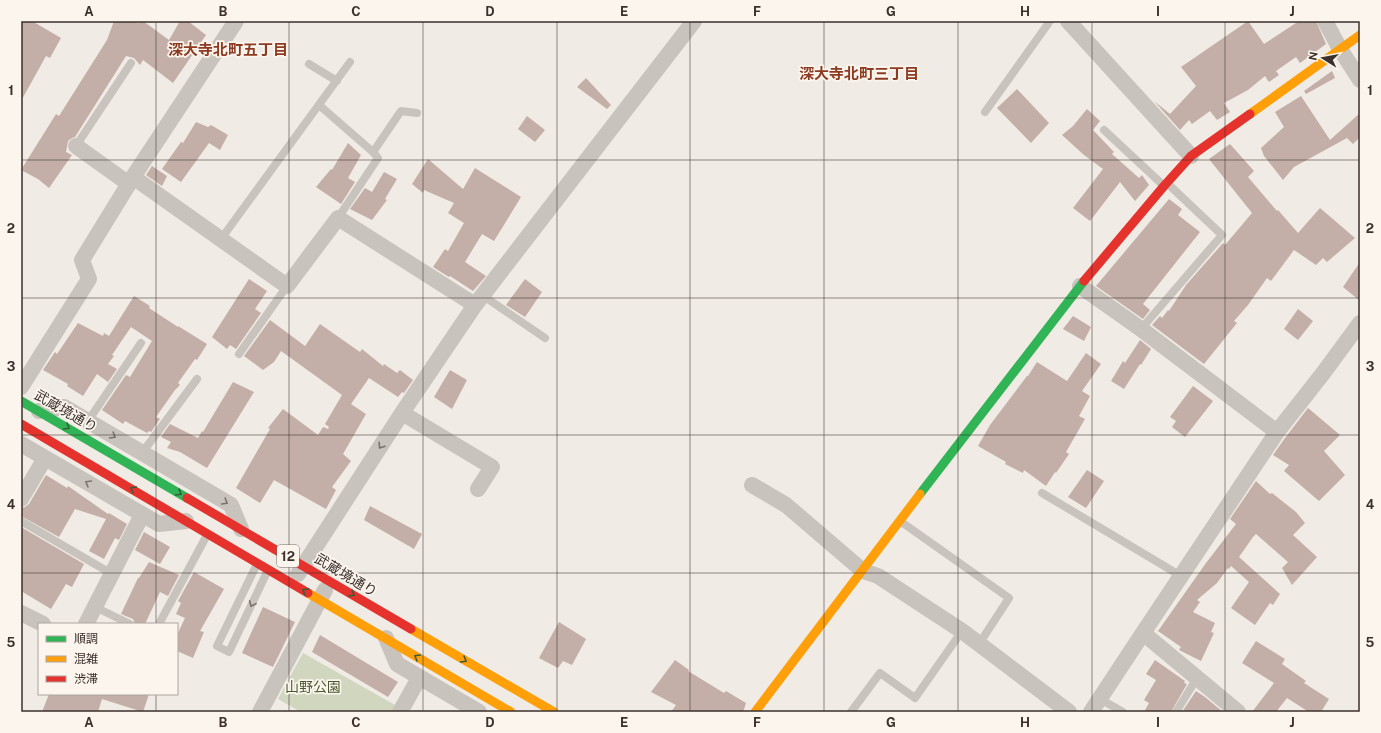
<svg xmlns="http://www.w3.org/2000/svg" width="1381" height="733" font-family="'Public Sans','Noto Sans JP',sans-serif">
  <rect width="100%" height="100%" fill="#f0ebe5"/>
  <path fill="#d1d6bf" d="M303 653 395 705 391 712H301L278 699Z"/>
  <path fill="#c3afa7" d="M21 21H32L61 38 50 58 46 56 21 101Z
    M114 21H131L140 23 141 21H143L169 40 180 21H188L206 35 173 83 143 60 140 65 134 58 126 56 75 137 72 138 68 141 66 152 72 155 49 188 38 179 21 170 56 114 59 116 107 40Z
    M1248 21 1264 44 1299 21H1316L1326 44 1300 63 1296 57 1276 71 1279 75 1269 82 1265 76 1248 90 1224 103 1230 112 1217 120 1210 111 1192 124 1189 120 1180 130 1154 101 1170 114 1196 86 1181 67Z
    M1332 71 1335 78 1306 94 1304 91Z
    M586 78 611 105 607 109 577 87Z
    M1017 89 1049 123 1031 143 997 108Z
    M1301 96 1330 140 1360 113V137L1353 144 1347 138 1294 167 1283 180 1264 156 1261 148 1284 127 1275 112Z
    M1087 109 1100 121 1093 130 1114 152 1112 154 1139 178 1142 175 1149 185 1135 201 1120 182 1090 221 1073 208 1103 169 1084 155 1062 135 1073 126Z
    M527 116 545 130 535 142 518 129Z
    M196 122 208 127 211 125 228 135 220 150 209 143 181 182 162 169 181 142 183 143Z
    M348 143 361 155 348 178 355 182 341 204 316 187 331 169 332 170Z
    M1230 144 1254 171 1248 177 1277 211 1278 210 1298 233 1320 208 1355 238 1327 262 1323 258 1316 265 1294 250 1271 281 1267 278 1248 305 1234 321 1237 323 1204 364 1152 325 1160 316 1162 318 1168 310 1169 311 1186 285 1223 243 1225 245 1252 213 1209 159Z
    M428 159 463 189 475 168 521 197 494 241 482 234 465 262 486 276 473 291 450 276 449 277 433 267 445 249 448 251 464 223 448 213 454 203 424 190 423 193 412 184Z
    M152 166 167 176 162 186 146 175Z
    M384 172 397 179 385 199 387 200 372 220 350 209 365 188 372 192Z
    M1169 199 1182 209 1178 215 1200 232 1143 304 1150 310 1143 319 1096 286Z
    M1360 262V301L1343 287Z
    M249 279 267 291 255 309 261 313 236 349 230 345 227 349 212 337Z
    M525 279 542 292 525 317 506 305Z
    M134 296 150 306 149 308 178 327V326L207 344 197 360 195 359 178 383 180 385 175 390 156 417 160 419 151 432 149 431 147 433 125 421 123 424 102 410 126 375 130 377 152 341 131 327 112 355 114 356 108 364 117 369 108 382 97 374 83 396 67 386 68 384 43 370 55 352 57 354 78 323 103 336 104 333 109 336Z
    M1298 309 1313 321 1298 340 1284 329Z
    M1073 316 1091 327 1084 341 1063 329Z
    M270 320 305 346 320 324 360 352 362 349 383 366 384 364 397 373 400 370 413 380 404 393 402 392 398 397 369 378 351 404 366 414 343 454 351 461 332 487 336 490 326 509 274 480 260 503 236 488 270 429 268 428 283 409 318 435 323 427 328 429 329 427 325 424 342 395 281 351 274 362 263 370 244 356Z
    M1140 340 1151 349 1141 365 1140 364 1124 389 1111 381 1123 361 1125 363Z
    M1086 353 1101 364 1082 391 1090 396 1079 416 1085 419 1066 452 1069 454 1056 473 1055 472 1046 486 1024 470 1023 473 1005 464 1006 462 978 446 990 425 1027 376H1028L1037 362 1067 381Z
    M450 370 467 380 452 409 434 397Z
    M233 382 254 392 207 468 180 452 167 448 171 442 161 437 170 424 198 438 202 431 203 432Z
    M1193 386 1213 401 1185 437 1172 427 1176 421 1170 417Z
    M1308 408 1340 435 1324 451 1345 475 1319 501 1284 471 1289 465 1273 455 1285 438Z
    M1087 470 1104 481 1086 508 1068 497Z
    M46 475 67 488 68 486 108 514 109 513 127 524 119 540 115 538 104 559 89 551 106 519 75 509 59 537 21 516V508L25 507 29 504Z
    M1256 481 1270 494 1272 493 1296 512 1305 523 1293 535 1317 557 1292 585 1282 568 1288 562 1256 534 1253 537 1239 557 1280 594 1273 605 1270 603 1255 625 1231 608 1249 582 1231 566 1229 569 1228 568 1217 583 1197 600 1200 602 1193 612 1215 623 1211 632 1214 633 1201 661 1179 650 1181 647 1158 631 1206 563 1236 524 1230 519Z
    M370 506 422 534 414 549 364 520Z
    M21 527 84 564 72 587 66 584 51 609 21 591Z
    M144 532 170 547 160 564 135 550Z
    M149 562 179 575 168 596 160 592 145 624H135L133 619 121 614 138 578H139Z
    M194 572 224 589 200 631 204 632 193 658 177 651V635L185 618 176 614 181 603 178 601Z
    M263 607 295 622 273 667 242 653Z
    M559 622 586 639 572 665 563 661 558 668 539 658Z
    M320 635 398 682 388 697 312 652Z
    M1256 641 1285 659 1282 664 1306 681 1304 683 1329 699 1321 712H1309L1287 698 1276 712H1252L1274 683 1242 663Z
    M675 660 689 670 688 671 724 693 726 691 746 703 743 712H671L676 705 651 692Z
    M1155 660 1185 681 1184 683 1187 684 1171 712H1144L1149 703 1144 700 1156 680 1146 674Z
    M1196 691 1205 697 1223 712H1182Z
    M49 694H149L143 712 102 699 98 712H42Z"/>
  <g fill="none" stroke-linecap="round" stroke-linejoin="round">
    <path stroke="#c9c3be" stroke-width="8" d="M309 64 337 81
      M319 105 373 152 378 158 338 218
      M985 112 1050 21
      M1104 130 1163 185
      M76 146 131 63
      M373 152 401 111 417 113
      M221 239 350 62
      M482 295 545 338
      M1141 329 1222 235 1167 183
      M239 354 287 286
      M88 421 141 343
      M142 453 197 379
      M1042 493 1181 576
      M21 521 112 574
      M900 521 1009 598 979 644
      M257 564 217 646 229 652 268 570
      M95 607 130 624
      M159 624 207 535
      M1100 699 1123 712
      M851 712 880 673 915 698 962 631
      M1176 712 1197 678"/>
    <path stroke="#c9c3be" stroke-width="16" d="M1068 21 1191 156
      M1325 21 1340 49 1360 80
      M76 146 129 184
      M133 177 287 286 338 218 475 305
      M1080 286 1141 329 1277 432 1324 372 1360 323
      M21 387 89 279 82 260 133 177 236 21
      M39 411 64 407 231 505 241 529
      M402 413 492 467 478 489
      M21 444 159 524 186 521
      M752 485 786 505 863 571 878 576 962 631 1069 712
      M21 499 45 458
      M298 574 402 413 475 305 694 21
      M21 613 43 624
      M86 624 142 515
      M1143 633 1277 432
      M386 638 397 664 479 712
      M260 712 325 590
      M400 712 419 678
      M1091 712 1143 633 1238 712"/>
    <path stroke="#30b455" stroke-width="9" d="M21 401 187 498
      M920 494 1084 281"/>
    <path stroke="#ff9f0a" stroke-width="9" d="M1250 114 1360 35
      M308 593 511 712
      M411 629 554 712
      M755 712 920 494"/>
    <path stroke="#e5322d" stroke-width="9" d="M1084 281 1164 186 1191 156 1250 114
      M21 424 308 593
      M187 498 411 629"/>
  </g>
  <defs><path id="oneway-chevron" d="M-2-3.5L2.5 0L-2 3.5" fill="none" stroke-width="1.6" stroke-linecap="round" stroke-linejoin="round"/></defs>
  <g stroke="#375e3a">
    <use href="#oneway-chevron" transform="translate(67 427) rotate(30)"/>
    <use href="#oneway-chevron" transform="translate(133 489) rotate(-150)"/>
    <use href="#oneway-chevron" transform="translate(179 493) rotate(30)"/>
    <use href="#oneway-chevron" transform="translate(305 591) rotate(-149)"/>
    <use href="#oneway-chevron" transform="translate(352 594) rotate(31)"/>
    <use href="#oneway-chevron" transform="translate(417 657) rotate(-150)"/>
    <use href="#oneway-chevron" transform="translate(464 660) rotate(30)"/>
  </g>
  <g stroke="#7b726d">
    <use href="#oneway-chevron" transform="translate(113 436) rotate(31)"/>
    <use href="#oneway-chevron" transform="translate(381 446) rotate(123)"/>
    <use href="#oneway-chevron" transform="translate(88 483) rotate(-150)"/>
    <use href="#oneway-chevron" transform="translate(225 502) rotate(31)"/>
    <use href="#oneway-chevron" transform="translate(252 604) rotate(115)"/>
  </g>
  <path fill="none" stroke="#3b302b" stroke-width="1" stroke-opacity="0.55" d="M156 21V624M289 21V712M423 21V712M557 21V712M690 21V712M824 21V712M958 21V712M1092 21V712M1225 21V712M21 160H1360M21 298H1360M21 435H1360M21 573H1360M156 694V712"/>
  <g text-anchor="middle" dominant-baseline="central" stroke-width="3.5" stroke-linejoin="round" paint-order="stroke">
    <rect fill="#fbf5ee" stroke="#756b66" stroke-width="1" x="277" y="545" width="22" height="22" rx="3"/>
    <g font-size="13" font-weight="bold" fill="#3b302b">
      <text x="288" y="556">12</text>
    </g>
    <g font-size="14" fill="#3b302b" stroke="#fbf5ee">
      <text transform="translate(66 411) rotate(30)">武蔵境通り</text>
      <text transform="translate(346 575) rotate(31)">武蔵境通り</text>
    </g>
    <g font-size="14" fill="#4a5a2e" stroke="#fbf5ee">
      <text x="313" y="687">山野公園</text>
    </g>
    <g font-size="15" font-weight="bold" fill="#8c3b22" stroke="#fbf5ee">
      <text x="228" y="49">深大寺北町五丁目</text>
      <text x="859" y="73">深大寺北町三丁目</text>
    </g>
  </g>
  <rect width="1381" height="733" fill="none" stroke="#fbf5ee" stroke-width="44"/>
  <rect x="38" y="623" width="140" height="72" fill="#fbf5ee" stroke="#aea6a0"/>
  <rect x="46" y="636" width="20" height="6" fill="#30b455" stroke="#aea6a0"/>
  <text x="74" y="643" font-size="12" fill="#3b302b">順調</text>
  <rect x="46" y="656" width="20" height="6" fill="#ff9f0a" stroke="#aea6a0"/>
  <text x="74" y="663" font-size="12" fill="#3b302b">混雑</text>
  <rect x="46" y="676" width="20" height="6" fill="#e5322d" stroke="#aea6a0"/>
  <text x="74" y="683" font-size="12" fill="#3b302b">渋滞</text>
  <g transform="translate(1323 58) rotate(281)" stroke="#fbf5ee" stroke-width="3" paint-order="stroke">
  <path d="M0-3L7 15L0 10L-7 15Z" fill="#3b302b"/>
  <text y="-6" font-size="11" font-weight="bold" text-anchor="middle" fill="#3b302b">N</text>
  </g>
  <rect x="22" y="22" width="1337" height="689" fill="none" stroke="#3b302b" stroke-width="1.5"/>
  <g font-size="13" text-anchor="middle" font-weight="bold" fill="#3b302b">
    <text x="89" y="16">A</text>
    <text x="223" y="16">B</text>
    <text x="356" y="16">C</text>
    <text x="490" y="16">D</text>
    <text x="624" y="16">E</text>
    <text x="757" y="16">F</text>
    <text x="891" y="16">G</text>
    <text x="1025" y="16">H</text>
    <text x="1158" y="16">I</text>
    <text x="1292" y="16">J</text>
    <text x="11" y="95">1</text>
    <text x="1370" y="95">1</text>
    <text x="11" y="233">2</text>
    <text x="1370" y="233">2</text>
    <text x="11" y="371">3</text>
    <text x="1370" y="371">3</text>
    <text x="11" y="509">4</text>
    <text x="1370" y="509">4</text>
    <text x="11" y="647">5</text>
    <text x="1370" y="647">5</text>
    <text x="89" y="727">A</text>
    <text x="223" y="727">B</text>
    <text x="356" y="727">C</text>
    <text x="490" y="727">D</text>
    <text x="624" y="727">E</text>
    <text x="757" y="727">F</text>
    <text x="891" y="727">G</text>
    <text x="1025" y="727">H</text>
    <text x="1158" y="727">I</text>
    <text x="1292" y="727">J</text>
  </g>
</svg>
